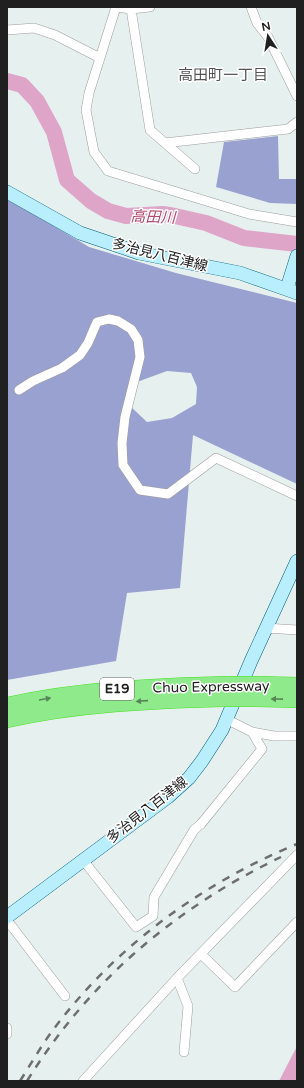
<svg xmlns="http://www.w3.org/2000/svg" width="304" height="1088" font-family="'Varela Round','Noto Sans JP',sans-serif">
  <rect width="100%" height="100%" fill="#e6f1ef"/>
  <path fill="#99a1d1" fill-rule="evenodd" d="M278 136 279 179H297V204L270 203 216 187 224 142Z
    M7 198 89 247 176 273 297 303V484L193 435 180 588 127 593 116 661 7 680ZM167 371 191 373 197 387 196 404 172 418 147 422 129 405 137 382Z"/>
  <path fill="#dfa5c9" d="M297 1047V1081H279L295 1050Z"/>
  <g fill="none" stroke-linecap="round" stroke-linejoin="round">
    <path stroke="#dfa5c9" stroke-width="16" d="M7 81 22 85 37 101 54 132 67 180 91 201 108 211 126 216 163 214 175 216 206 223 244 238 297 244"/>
    <defs>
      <path id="street" d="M116 7 89 93 86 110 94 152 108 171 249 214 297 222
        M116 7 131 9 150 7
        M251 7 257 23 268 37 297 96
        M131 9 150 130 195 169
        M7 30 34 28 55 35 100 58
        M165 143 288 129 297 122
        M19 390 33 381 62 368 80 355 88 343 97 322 109 319 118 321 131 329 138 340 140 357 125 417 122 443 123 465 140 490 168 494 216 458 297 496
        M266 628 297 630
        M252 732 274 736H297
        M83 860 136 927 153 916 154 897 194 830 201 824 262 749 252 732 228 720
        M7 920 65 996
        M201 954 235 987 297 922
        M177 978 188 1006 184 1052
        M7 1028V1034
        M83 1081 177 978 297 855"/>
      <path id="secondary" d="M7 192 80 233 139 253 240 273 297 293
        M287 288 297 256
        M7 917 168 797 189 778 202 761 222 730 251 661 297 561"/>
      <path id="highway" d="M260 685 297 686
        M257 698 297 699
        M7 706C80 690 153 687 228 685
        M7 719C78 703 150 700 223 698"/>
    </defs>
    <use href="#street" stroke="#9d9d9d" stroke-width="10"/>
    <use href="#secondary" stroke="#015c7c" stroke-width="14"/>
    <use href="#highway" stroke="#45e120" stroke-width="18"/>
    <use href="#street" stroke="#fff" stroke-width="9"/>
    <use href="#secondary" stroke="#b9eefc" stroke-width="13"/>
    <use href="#highway" stroke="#8eea8b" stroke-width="17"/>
    <path stroke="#6e6e6e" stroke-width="2.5" stroke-dasharray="8 8" stroke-linecap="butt" d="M20 1081C31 1064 41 1046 53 1030 115 947 202 883 297 844
      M27 1081C89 981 175 908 281 857"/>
    <defs>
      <path id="highway-bridge" d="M228 685H260
        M223 698H257"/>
    </defs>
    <use href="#highway-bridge" stroke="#45e120" stroke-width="18" stroke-linecap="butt"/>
    <use href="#highway-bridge" stroke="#8eea8b" stroke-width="17"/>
  </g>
  <defs><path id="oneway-solid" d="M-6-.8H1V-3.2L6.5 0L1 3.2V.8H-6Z"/></defs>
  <g fill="#578556">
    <use href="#oneway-solid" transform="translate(45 699) rotate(-10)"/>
    <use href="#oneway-solid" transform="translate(277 699) rotate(-179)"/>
    <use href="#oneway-solid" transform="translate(142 701) rotate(176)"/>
  </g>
  <g text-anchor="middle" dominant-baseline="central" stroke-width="3" stroke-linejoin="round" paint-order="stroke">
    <rect fill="#fff" stroke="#636363" stroke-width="1" x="100" y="678" width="34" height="22" rx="3"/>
    <g font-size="13" font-weight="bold" fill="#202020">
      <text x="117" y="689">E19</text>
    </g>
    <g font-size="14" fill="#202020" stroke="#fff">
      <text transform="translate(160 255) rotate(14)">多治見八百津線</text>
      <text transform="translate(211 687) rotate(-1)">Chuo Expressway</text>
      <text transform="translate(147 810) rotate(-38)">多治見八百津線</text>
    </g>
    <g font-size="15" fill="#535353" stroke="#fff">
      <text x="223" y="75">高田町一丁目</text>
    </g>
    <g font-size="15" font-style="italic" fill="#b3486d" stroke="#fff">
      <text transform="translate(153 217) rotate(2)">高田川</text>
    </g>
  </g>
  <rect width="304" height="1088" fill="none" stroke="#202020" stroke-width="16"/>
  <g transform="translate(268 36) rotate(348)" stroke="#ffffff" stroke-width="3" paint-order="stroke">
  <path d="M0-3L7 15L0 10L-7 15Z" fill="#202020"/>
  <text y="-6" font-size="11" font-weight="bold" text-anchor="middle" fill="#202020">N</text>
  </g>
</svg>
